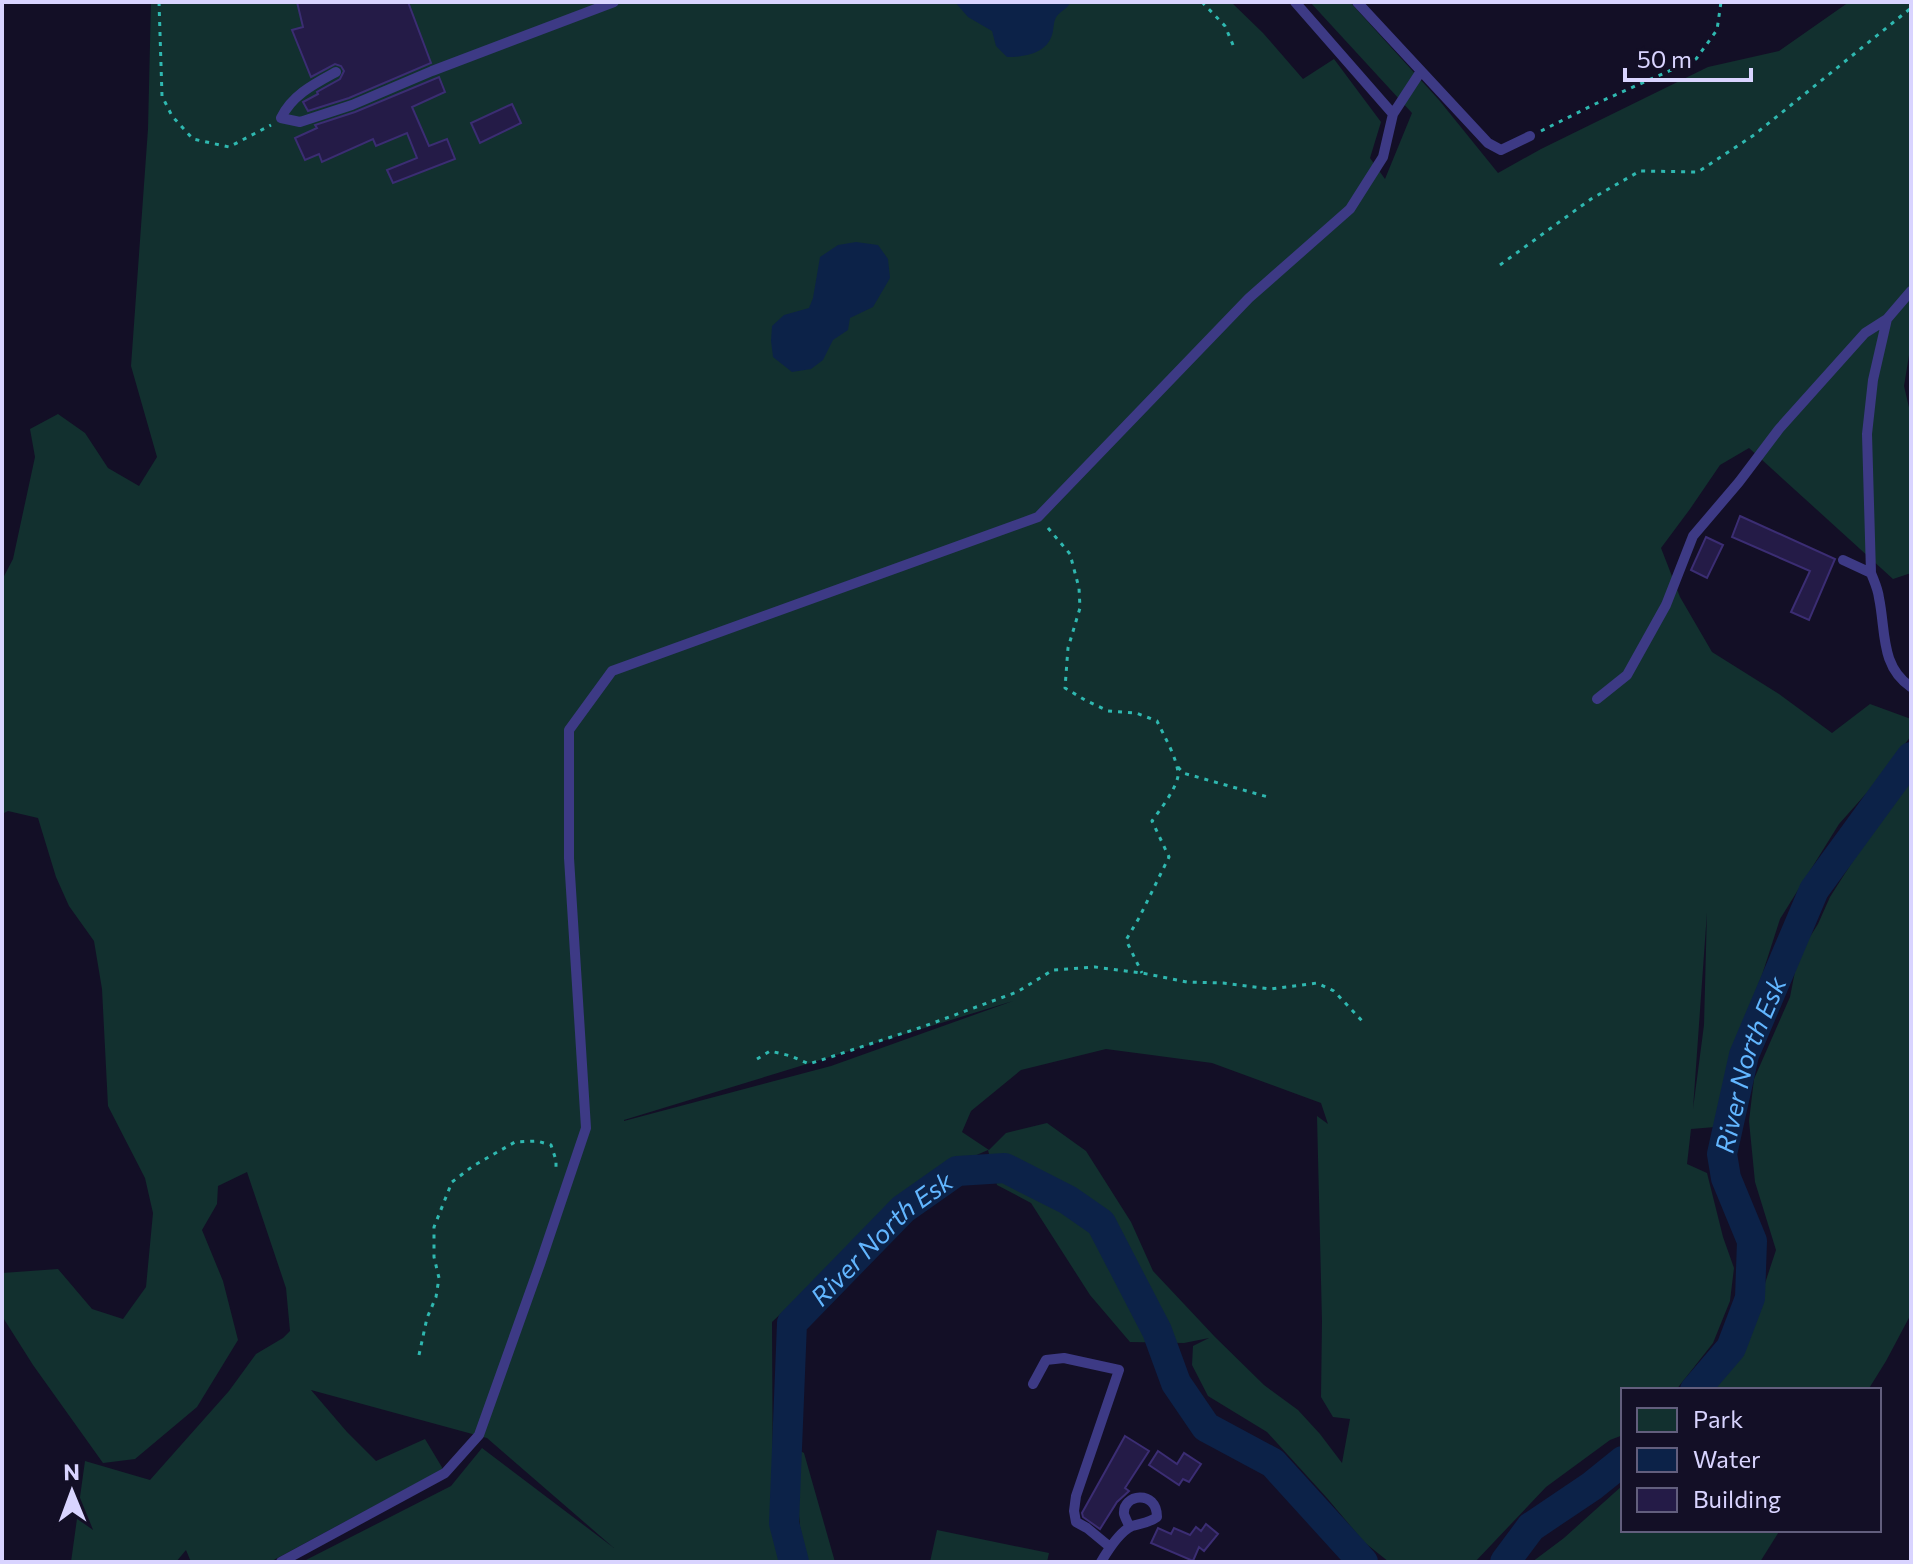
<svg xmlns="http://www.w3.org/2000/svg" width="1913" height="1564" font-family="Commissioner,sans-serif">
  <rect width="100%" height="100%" fill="#130f26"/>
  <path fill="#12302f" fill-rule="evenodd" d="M151 2H1231L1263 33 1303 79 1334 59 1381 122 1370 158 1385 179 1412 113 1310 2H1350L1439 100 1498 173 1541 149 1708 67 1779 51 1849 2H1911V343L1904 386 1911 416V573L1893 579 1749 448 1720 465 1690 509 1661 548 1680 597 1712 652 1779 694 1832 733 1870 704 1911 719V736L1871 788 1839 824 1780 919 1762 975 1734 1044 1715 1127 1691 1129 1687 1164 1707 1173 1723 1237 1734 1268 1730 1301 1713 1343 1676 1390H1623V1435L1610 1440 1546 1487 1475 1562H1389L1364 1542 1327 1498 1267 1432 1208 1396 1192 1365 1193 1346 1209 1338 1184 1343 1130 1342 1090 1295 1031 1203 997 1185 988 1150 940 1171 897 1204 772 1322 773 1523 783 1562H302L451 1486 482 1448 614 1548 487 1438 311 1390 347 1432 376 1461 425 1439 443 1469 270 1562H191L186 1550 176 1562H71L85 1461 150 1480 229 1391 256 1354 283 1338 290 1331 286 1288 247 1172 218 1186 217 1204 202 1230 223 1281 238 1340 197 1407 135 1459 103 1463 33 1365 2 1316V1273L58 1269 92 1309 123 1319 146 1287 153 1213 145 1178 108 1106 102 989 94 941 69 906 56 877 38 818 8 811 2 814V580L13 559 35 457 30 429 58 414 85 433 108 468 139 486 157 457 131 366 148 129ZM1707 911 1704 1025 1693 1109 1707 912ZM1013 1001 831 1066 624 1121V1120ZM1106 1049 1212 1063 1321 1103 1328 1124 1317 1116 1322 1321 1321 1397 1333 1417 1350 1419 1342 1463 1320 1434 1298 1410 1264 1385 1215 1337 1153 1271 1131 1222 1086 1151 1047 1123 1006 1133 989 1150 962 1132 971 1111 1021 1070Z
    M1911 778V1314L1886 1361 1868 1390H1710L1742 1353 1776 1250 1755 1182 1749 1121 1754 1079 1790 997 1798 956 1818 924 1830 897 1884 812Z
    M793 1447 804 1453 835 1562H808L800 1527Z
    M1623 1485V1530H1780L1760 1562H1532L1564 1538Z
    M937 1530 1049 1553 1047 1562H930Z"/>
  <path fill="#0c2248" d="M955 2H1071C1067 9 1062 10 1057 16 1053 21 1054 29 1052 35 1046 54 1024 57 1007 57L996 46 992 31 968 17Z
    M856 242 878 245 888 259 890 278 873 307 850 318 848 330 833 340 823 360 811 369 792 372 773 357 771 341 772 326 784 315 809 308 813 298 820 257 838 245Z"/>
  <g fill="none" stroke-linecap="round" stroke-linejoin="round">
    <g stroke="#0c2248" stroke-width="30">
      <path id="s1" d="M1695 1390 1731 1348 1750 1298 1752 1241 1726 1178 1722 1154 1744 1055 1814 890 1911 757"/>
      <path id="s2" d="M794 1562 784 1523 792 1323 903 1209 957 1171 1005 1168 1068 1200 1101 1223 1157 1331 1176 1383 1206 1427 1273 1463 1363 1562"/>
      <path d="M1505 1562 1531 1527 1592 1486 1623 1461"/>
    </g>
  </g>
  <path fill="#241b47" stroke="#3b2d73" stroke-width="2" d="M297 2H408L431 63 349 98 308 111 303 102 318 94 317 92 340 79 344 71 341 66 335 64 311 77 292 30 303 27Z
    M439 77 445 92 412 107 429 146 447 139 455 159 393 183 387 170 417 158 407 133 376 146 373 139 322 162 319 154 305 160 295 138 317 128 315 125 355 112Z
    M512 104 521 123 480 143 471 123Z
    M1740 516 1835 559 1809 620 1791 612 1810 571 1732 537Z
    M1706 537 1723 545 1707 578 1691 570Z
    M1125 1436 1149 1451 1125 1488 1129 1491 1117 1502 1100 1529 1083 1517 1082 1513Z
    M1158 1451 1177 1464 1184 1453 1201 1464 1189 1482 1183 1479 1179 1485 1149 1465Z
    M1206 1524 1218 1534 1204 1551 1199 1547 1193 1561 1151 1543 1158 1528 1171 1534 1174 1528 1190 1535 1196 1527 1201 1531Z"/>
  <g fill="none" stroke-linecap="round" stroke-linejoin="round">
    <path stroke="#2fb8b0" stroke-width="3" stroke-dasharray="4 6" stroke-linecap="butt" d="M159 2 162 96 172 116 193 139 229 147 271 125
      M1202 2 1225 26 1233 45
      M1541 131 1595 104 1696 59 1717 30 1721 2
      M1500 265 1591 199 1640 171 1698 172 1754 135 1911 8
      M1048 528 1070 554 1079 588 1080 608 1068 648 1065 688 1085 700 1108 711 1136 713 1157 721C1163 734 1179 761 1178 776 1176 789 1160 810 1152 821L1169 857 1139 918 1126 940 1142 973
      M1178 767 1183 773 1268 797
      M757 1059 770 1051 791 1056 809 1064 922 1027 1017 992 1053 970 1095 967 1142 973 1187 982 1223 983 1271 989 1317 983 1334 991 1364 1023
      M419 1355 427 1318 436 1297 439 1278 434 1257V1227L452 1182 473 1166 515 1142 537 1141 551 1145 556 1160V1170"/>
    <path stroke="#3d3a85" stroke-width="10" d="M1357 2 1488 143 1501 150 1530 136
      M336 72C314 84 292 95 281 118L300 122 352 105 432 71 614 2
      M1393 114 1421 71
      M1911 291 1887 319 1873 380 1867 434 1871 573C1874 581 1878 589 1879 598 1886 631 1880 666 1911 687
      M1843 560 1871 573
      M1597 699 1627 675 1666 605 1693 536 1739 482 1779 429 1865 333 1887 319
      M1033 1384 1046 1360 1064 1358 1119 1370 1076 1496 1074 1511 1076 1522 1087 1528 1110 1547
      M281 1562 445 1473 479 1435 540 1264 586 1128 569 858V730L612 671 1038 517 1249 298 1350 209 1383 157 1393 114 1295 2
      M1101 1562C1108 1550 1119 1532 1132 1526 1141 1523 1149 1523 1157 1517 1157 1489 1122 1494 1124 1514 1124 1515 1129 1526 1130 1527"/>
  </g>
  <g text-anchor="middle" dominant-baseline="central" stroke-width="6" stroke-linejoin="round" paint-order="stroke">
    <g font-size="26" font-style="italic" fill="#62b6ff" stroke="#130f26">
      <text stroke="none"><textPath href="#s1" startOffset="352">River North Esk</textPath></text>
      <text stroke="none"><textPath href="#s2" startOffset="364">River North Esk</textPath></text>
    </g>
  </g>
  <rect width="1913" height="1564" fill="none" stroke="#d9d4ff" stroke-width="8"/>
  <rect x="1621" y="1388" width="260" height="144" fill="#130f26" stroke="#625e7d" stroke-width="2"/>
  <rect x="1637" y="1408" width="40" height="24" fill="#12302f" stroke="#625e7d" stroke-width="2"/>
  <text x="1693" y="1428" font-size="24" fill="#d9d4ff">Park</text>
  <rect x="1637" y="1448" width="40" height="24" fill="#0c2248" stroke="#625e7d" stroke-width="2"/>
  <text x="1693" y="1468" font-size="24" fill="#d9d4ff">Water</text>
  <rect x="1637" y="1488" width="40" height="24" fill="#241b47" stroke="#625e7d" stroke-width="2"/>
  <text x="1693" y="1508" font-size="24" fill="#d9d4ff">Building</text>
  <g transform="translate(72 1492) rotate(359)" stroke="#130f26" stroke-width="6" paint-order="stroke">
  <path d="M0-6L14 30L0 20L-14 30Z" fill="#d9d4ff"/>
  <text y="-12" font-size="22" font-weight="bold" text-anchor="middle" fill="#d9d4ff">N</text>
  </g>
  <path d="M1625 68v12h126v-12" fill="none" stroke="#d9d4ff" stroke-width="4"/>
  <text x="1637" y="68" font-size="24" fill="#d9d4ff" stroke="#130f26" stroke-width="6" paint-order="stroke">50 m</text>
</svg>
